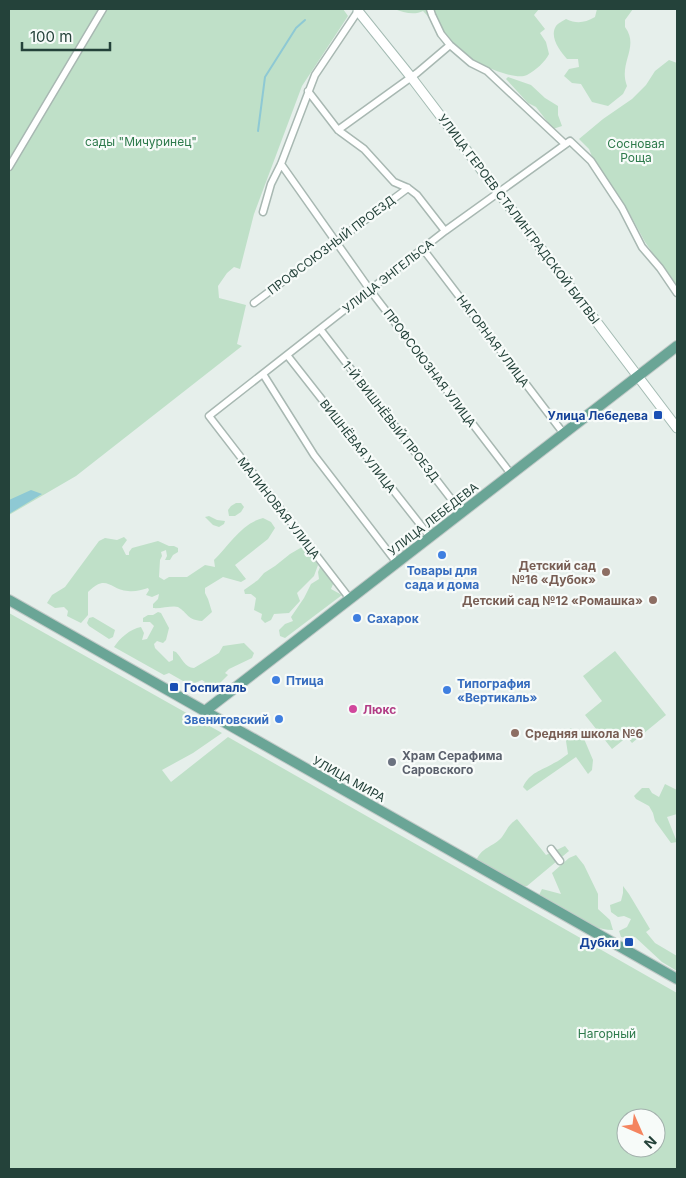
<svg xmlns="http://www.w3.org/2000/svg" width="686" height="1178" font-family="Inter,sans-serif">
  <rect width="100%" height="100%" fill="#e6efeb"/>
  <path fill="#bfe0c8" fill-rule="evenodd" d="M9 9H343L348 16 302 86 254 214 240 269 234 267 227 273 218 286 219 298 246 305 237 344 242 346 76 476 9 515Z
    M394 9H539L534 15 545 29 540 33 546 42 549 54C545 62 536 70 527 75 515 81 477 64 466 56 451 43 437 26 423 11 414 16 403 12 394 9Z
    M597 9H633L625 20V27C640 47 618 63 627 86L623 94 608 106 592 102 581 84 572 83 564 76 569 69 579 67 578 59H567C560 51 549 37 556 26 558 23 563 21 566 19 577 24 584 23 595 17Z
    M669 60 677 63V288L645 242 626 207 593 159 589 149 579 139 603 119 632 99 646 85 655 71Z
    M508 77 531 85 545 98 558 106V115L562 126 553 129 536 107 528 103 506 79Z
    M236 503H241L244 507 241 512 235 516H229L228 510 231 506Z
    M209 516 217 520 225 521 224 524 219 527 213 525 205 517Z
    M263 518 271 522 275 528 268 539 235 565 246 579 241 582 223 577 205 588V593L208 599 212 612 202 621C187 620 188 613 178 607 173 605 160 609 153 608V604L158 599 159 594 152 597 146 595 149 590 148 588C141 590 135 592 128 591 110 590 107 573 88 592V615L81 623 67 616 68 611 64 607 55 608 47 603 52 595 65 587 99 541 105 538 117 540 124 537 127 540 122 547 126 555H129V552L132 548 158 541 169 546H174L178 548V552L173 555 170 560H165L167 556 166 550 161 552 162 556 160 560 159 577 164 580 169 577H187L205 565 215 567 214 560C229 545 242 523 263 518Z
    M302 547 307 549 318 565 314 576 297 593 300 601 289 613 274 614 271 620 265 623 261 619 262 614 254 610 256 598 251 594H245L244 590 258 580 264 573 275 566 290 554Z
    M321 565 330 576 333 584 331 589 342 595 285 638 280 636 279 630 285 624 293 621 291 617 304 598 311 584 319 579 318 572Z
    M158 612 161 613 169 628 166 640 163 643 157 641 154 644 155 648 169 662 173 660V651L176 652C182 658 185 668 194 668L219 653 223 646 244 643 254 653 252 658 229 669 225 673 228 675 209 694 200 692 199 688 205 682 202 680 190 685 169 673 164 675 114 647C120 638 130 629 141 627L144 633 142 640 147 639 154 626 150 622H143V618L148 615H153Z
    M9 613 222 733 193 753 162 770 171 782 228 737 677 993V1169H9ZM626 1118H656V1148H626Z
    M93 617 115 630 113 637 109 639 89 626 87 623 89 618Z
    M615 651 666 715 632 743 627 737 612 749 585 715 602 701 583 676Z
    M570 728 582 734 593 760 592 770 588 774 576 757 527 791 523 787C530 772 541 771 554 763 559 761 563 757 568 754L566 741Z
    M665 784 677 790V814L667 817 677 842 671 843 655 821 653 813 649 806 636 799 634 796 642 788H649L652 793 659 797Z
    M517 819 546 855 565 846 569 851 527 886H514L476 862C480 847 494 847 502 837 508 829 507 826 517 819Z
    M576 855 584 865 598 894V909L610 920 613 930C592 931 556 907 539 895L542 889 561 894 552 873 569 858Z
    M623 886 629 894 650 929 646 932 655 943 677 956V971L662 962 635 937 630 939 621 937 619 931 627 927 631 919 624 916 618 917 611 912 610 905 621 901 623 893Z"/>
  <path fill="#8ec9d4" d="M31 490 42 494 9 514V500Z"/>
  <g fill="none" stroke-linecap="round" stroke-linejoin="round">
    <path stroke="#8ec9d4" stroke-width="2" d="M258 131 265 77 296 28 305 20"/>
    <defs>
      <path id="street" d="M430 9 432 15 441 34 450 45 471 63 487 71 565 144
        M308 91 338 130 364 149 394 182 408 188 417 195 445 231
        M338 130 417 73 450 45
        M281 164 370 290 511 474
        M9 167 103 9
        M263 212 271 184 281 164 315 75 358 11
        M423 249 564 434
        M254 303 408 188
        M320 329 462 513
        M287 355 430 537
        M263 374 314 455 397 563
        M350 599 209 416 445 231 570 141 591 161 622 208 642 247 660 268 677 293
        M551 849 560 861"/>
      <path id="secondary" d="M358 11 411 77 677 428"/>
      <path id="primary" d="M9 600 677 979
        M205 711 677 346"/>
    </defs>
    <use href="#street" stroke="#a8b8b2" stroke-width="9"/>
    <use href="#secondary" stroke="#a4bbb3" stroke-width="11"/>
    <use href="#primary" stroke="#c2cac8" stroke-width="12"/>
    <use href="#street" stroke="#fff" stroke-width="6"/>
    <use href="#secondary" stroke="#fff" stroke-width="9"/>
    <use href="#primary" stroke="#6aa596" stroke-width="10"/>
  </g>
  <g fill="#1a4fb4" stroke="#f7fbf9" stroke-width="2">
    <rect x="653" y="410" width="10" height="10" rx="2.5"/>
    <rect x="169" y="682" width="10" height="10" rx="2.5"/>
    <rect x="624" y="937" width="10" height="10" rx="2.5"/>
  </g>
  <g fill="#3f7fe0" stroke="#f7fbf9" stroke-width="2">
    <circle cx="442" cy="555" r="5"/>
    <circle cx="357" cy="618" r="5"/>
    <circle cx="276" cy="680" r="5"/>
    <circle cx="447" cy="690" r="5"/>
    <circle cx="279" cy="719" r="5"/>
  </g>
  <g fill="#8d6e63" stroke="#f7fbf9" stroke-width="2">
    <circle cx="606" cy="572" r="5"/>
    <circle cx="653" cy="600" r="5"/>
    <circle cx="515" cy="733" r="5"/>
  </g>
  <circle fill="#d1479c" stroke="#f7fbf9" stroke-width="2" cx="353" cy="709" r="5"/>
  <circle fill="#6b7280" stroke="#f7fbf9" stroke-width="2" cx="392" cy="762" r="5"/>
  <g text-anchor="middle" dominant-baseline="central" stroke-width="4.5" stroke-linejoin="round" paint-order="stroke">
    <g font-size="12" fill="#2d7a4b" stroke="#f7fbf9">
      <text x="141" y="141">сады "Мичуринец"</text>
      <text x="636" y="143">Сосновая<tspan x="636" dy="14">Роща</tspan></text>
      <text x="607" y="1033">Нагорный</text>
    </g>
    <g font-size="12" fill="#24423a" stroke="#f7fbf9">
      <text transform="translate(519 219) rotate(53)">УЛИЦА ГЕРОЕВ СТАЛИНГРАДСКОЙ БИТВЫ</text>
      <text transform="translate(331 245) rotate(-37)">ПРОФСОЮЗНЫЙ ПРОЕЗД</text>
      <text transform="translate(388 276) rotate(-38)">УЛИЦА ЭНГЕЛЬСА</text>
      <text transform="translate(493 341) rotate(53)">НАГОРНАЯ УЛИЦА</text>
      <text transform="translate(430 368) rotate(53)">ПРОФСОЮЗНАЯ УЛИЦА</text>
      <text transform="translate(391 421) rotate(52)">1-Й ВИШНЁВЫЙ ПРОЕЗД</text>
      <text transform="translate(358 446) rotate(52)">ВИШНЁВАЯ УЛИЦА</text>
      <text transform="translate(279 508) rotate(52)">МАЛИНОВАЯ УЛИЦА</text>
      <text transform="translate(433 519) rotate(-38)">УЛИЦА ЛЕБЕДЕВА</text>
      <text transform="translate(349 779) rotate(29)">УЛИЦА МИРА</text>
    </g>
    <g font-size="12" font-weight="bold" fill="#164399" stroke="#f7fbf9" text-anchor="end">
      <text x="648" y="415">Улица Лебедева</text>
      <text x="184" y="687" text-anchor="start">Госпиталь</text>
      <text x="619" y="942">Дубки</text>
    </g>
    <g font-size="12" font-weight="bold" fill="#785e54" stroke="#f7fbf9" text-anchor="end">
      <text x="596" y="565">Детский сад<tspan x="596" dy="14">№16 «Дубок»</tspan></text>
      <text x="643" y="600">Детский сад №12 «Ромашка»</text>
      <text x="525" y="733" text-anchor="start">Средняя школа №6</text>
    </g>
    <g font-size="12" font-weight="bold" fill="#366cbe" stroke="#f7fbf9" text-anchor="start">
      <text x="442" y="570" text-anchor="middle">Товары для<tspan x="442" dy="14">сада и дома</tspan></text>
      <text x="367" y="618">Сахарок</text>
      <text x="286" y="680">Птица</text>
      <text x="457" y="683">Типография<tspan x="457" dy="14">«Вертикаль»</tspan></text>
      <text x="269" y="719" text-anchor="end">Звениговский</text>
    </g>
    <g font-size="12" font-weight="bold" fill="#b23c85" stroke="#f7fbf9" text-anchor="start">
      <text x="363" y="709">Люкс</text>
    </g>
    <g font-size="12" font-weight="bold" fill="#5b616d" stroke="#f7fbf9" text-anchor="start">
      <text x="402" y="755">Храм Серафима<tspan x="402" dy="14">Саровского</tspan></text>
    </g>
  </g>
  <rect width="686" height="1178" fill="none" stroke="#24423a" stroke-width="20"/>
  <g transform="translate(641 1133) rotate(135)"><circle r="24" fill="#f7fbf9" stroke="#a3b1ad"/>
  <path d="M0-4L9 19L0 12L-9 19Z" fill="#f4845f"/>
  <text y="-8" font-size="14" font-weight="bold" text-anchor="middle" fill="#24423a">N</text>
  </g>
  <path d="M22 42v8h88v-8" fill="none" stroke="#24423a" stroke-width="2.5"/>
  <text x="30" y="42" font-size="15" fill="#24423a" stroke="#f7fbf9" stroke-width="4" paint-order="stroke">100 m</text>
</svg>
